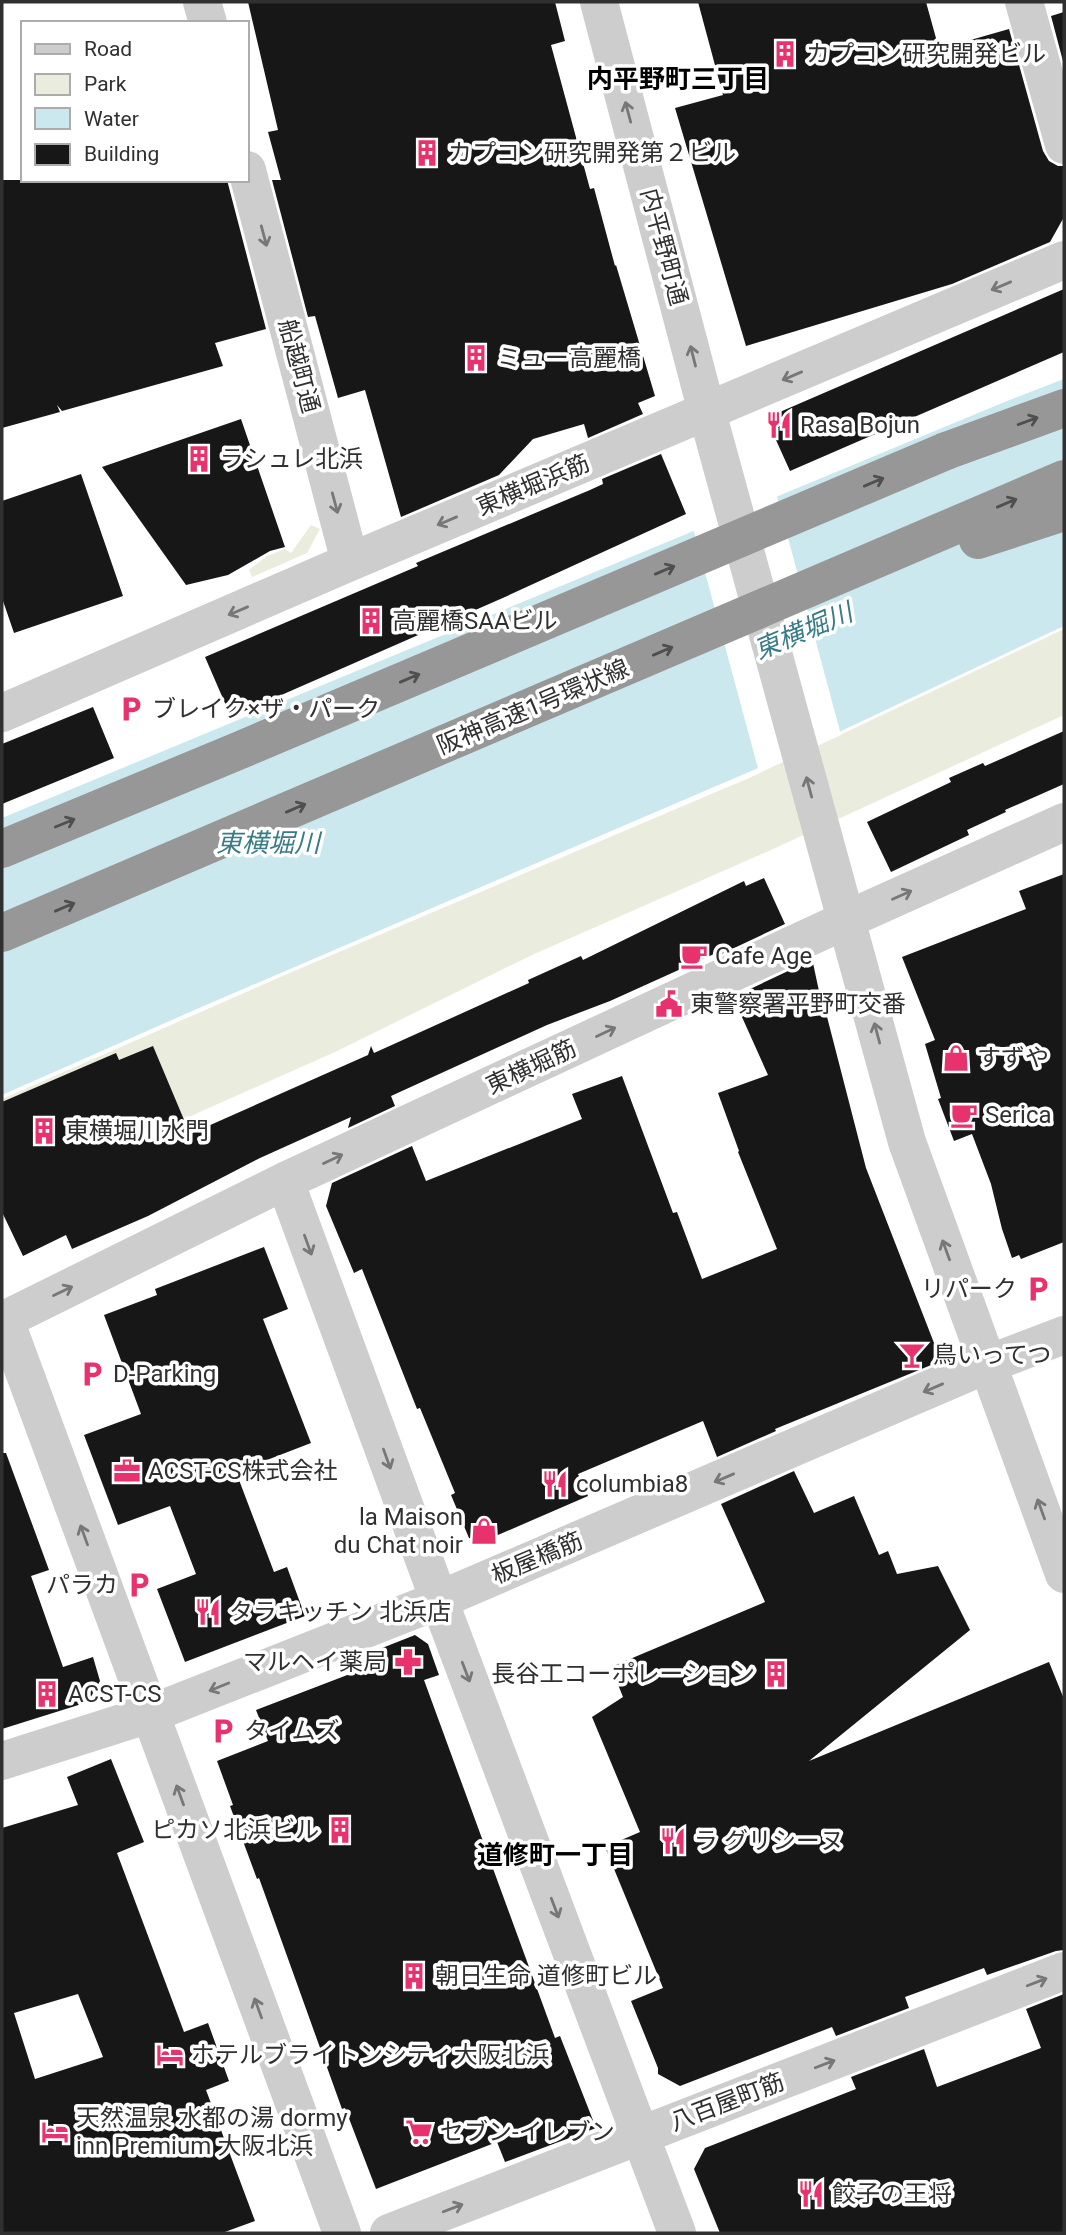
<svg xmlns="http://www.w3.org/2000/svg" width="1066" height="2235" font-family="Roboto,'Noto Sans JP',sans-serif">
  <rect width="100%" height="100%" fill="#fff"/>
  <path fill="#eaedde" d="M311 525 320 529 307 553 252 577 249 570 267 556 285 549 291 553Z
    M1064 629V715L771 850 532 955 335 1052 202 1111 2 1206V1099L294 971 749 778Z"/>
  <path fill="#cae8ed" d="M1064 379V626L807 747 199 1008 2 1095V818L1007 401Z"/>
  <path fill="#fff" d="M776 493 841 735 759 772 693 528Z"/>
  <path fill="#171717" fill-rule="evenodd" d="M248 2H555L565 41 551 45 590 189 594 188 615 266 616 265 655 396 638 403 643 414 588 438 584 424 533 439 499 475 401 517 365 390 338 398 315 316 308 317 272 180H281L268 132 278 130Z
    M698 2H926L939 49 1009 29 1043 151 1049 161 1058 166H1064V217L1050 242 952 284 746 346 675 108 723 95Z
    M1064 12V65L1051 16Z
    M2 180H227L266 329 215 343 223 366 62 411 57 405 60 412 2 428Z
    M1064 289V352L790 471 766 418Z
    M241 419 285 547 270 551 228 575 186 585 102 467Z
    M661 454 686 514 505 597 231 717 205 657 418 566 416 563 590 490 603 484 602 479Z
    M81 474 123 596 14 633 2 598V501Z
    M93 707 114 758 2 804V744Z
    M1064 731V784L1005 810 1006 812 967 830 969 835 891 872 867 822 951 782 949 778 983 763 985 766Z
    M1064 874V1242L1021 1259 1019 1255 1012 1258 1002 1229 991 1184 972 1134 954 1141 938 1099 941 1098 925 1044 935 1040 902 957 1026 909 1019 891Z
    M764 878 785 924 715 957 714 954 610 1001 547 1025 391 1096 395 1106 348 1128 351 1117 260 1158 148 1216 72 1249 66 1235 23 1256 2 1212V1102L116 1053 119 1060 153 1046 190 1134 368 1055 371 1046 374 1053 529 983 528 980 581 956 583 960 744 881 746 886Z
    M813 963 823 1010 825 1009 866 1168 941 1361 775 1429 776 1431 717 1457 703 1421 578 1474 588 1496 482 1542 469 1538 451 1495 455 1493 420 1408 417 1409 362 1269 354 1273 326 1206 332 1183 412 1146 426 1181 582 1119 572 1094 622 1076 673 1213 677 1212 702 1279 777 1249 738 1152 739 1151 718 1093 768 1075 733 997 803 964 804 968Z
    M264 1247 288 1309 263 1319 311 1443 236 1472 274 1572 287 1567 305 1616 185 1662 157 1589 196 1574 170 1506 118 1525 84 1435 141 1414 104 1315 157 1295 155 1289Z
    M2 1453H6L49 1570 31 1576 63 1667 93 1657 100 1681 88 1702 2 1729Z
    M794 1471 814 1513 854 1496 879 1555 888 1551 897 1574 938 1566 970 1630 809 1761 1049 1662 1064 1699V1950L1056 1951 987 1975 984 1968 905 1997 909 2008 836 2036 832 2027 680 2086 658 2074V2068L631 2001 663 1988 605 1847 640 1832 592 1717 623 1697 611 1667 765 1602 721 1504Z
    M415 1635 428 1644 439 1675 424 1680 555 2038 560 2036 596 2128 505 2162 497 2142 376 2189 345 2108 342 2109 259 1878 257 1879 230 1806 233 1805 217 1761 268 1741 256 1710 376 1664 372 1652Z
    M111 1759 144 1842 117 1853 184 2032 208 2023 229 2081 206 2090 255 2221 222 2233H2V1828L78 1805 67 1777ZM78 1994 103 2057 35 2079 14 2013Z
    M1064 1994V2233H720L694 2169 705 2148 856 2089 851 2077 924 2049 937 2087 1041 2048 1026 2009Z"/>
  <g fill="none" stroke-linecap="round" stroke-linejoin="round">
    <path stroke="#cdcdcd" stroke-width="38" d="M202 2 208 23
      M599 2 707 412 907 1142 1064 1574
      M1024 2 1064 145
      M247 170 350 562
      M2 713 350 562 1064 260
      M285 1181 439 1600 677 2233
      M5 1320 342 2233
      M2 1321 285 1181 846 920 1064 822
      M2 1761 150 1714 439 1600 988 1364 1064 1335
      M389 2233 1064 1971"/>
    <path stroke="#979797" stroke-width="38" d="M946 451 1064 408"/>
    <path stroke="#979797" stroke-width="38" d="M978 540 1064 512
      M2 849 238 751 946 451
      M2 933 1064 479"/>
  </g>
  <defs><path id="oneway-shaft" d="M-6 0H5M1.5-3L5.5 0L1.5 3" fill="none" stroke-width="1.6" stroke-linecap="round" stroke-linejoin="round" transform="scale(1.75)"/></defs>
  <g stroke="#777">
    <use href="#oneway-shaft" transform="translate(628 112) rotate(-105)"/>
    <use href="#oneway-shaft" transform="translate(264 236) rotate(75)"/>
    <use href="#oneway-shaft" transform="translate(1001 286) rotate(157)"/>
    <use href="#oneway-shaft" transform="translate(693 356) rotate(-104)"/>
    <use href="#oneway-shaft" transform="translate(792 376) rotate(157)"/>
    <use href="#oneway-shaft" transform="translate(335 503) rotate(75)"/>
    <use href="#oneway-shaft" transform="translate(447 521) rotate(157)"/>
    <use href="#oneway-shaft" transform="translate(238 611) rotate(157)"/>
    <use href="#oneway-shaft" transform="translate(809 787) rotate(-105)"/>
    <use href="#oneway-shaft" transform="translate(902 895) rotate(-24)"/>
    <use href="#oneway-shaft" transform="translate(606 1032) rotate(-25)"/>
    <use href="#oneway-shaft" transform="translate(877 1033) rotate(-105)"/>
    <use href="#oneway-shaft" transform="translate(333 1159) rotate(-25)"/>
    <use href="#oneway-shaft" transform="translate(308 1245) rotate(70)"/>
    <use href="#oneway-shaft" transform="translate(946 1250) rotate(-110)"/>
    <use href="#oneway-shaft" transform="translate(63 1291) rotate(-26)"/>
    <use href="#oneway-shaft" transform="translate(933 1388) rotate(157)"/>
    <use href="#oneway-shaft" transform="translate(387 1459) rotate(70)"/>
    <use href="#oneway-shaft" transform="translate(724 1478) rotate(157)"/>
    <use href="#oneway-shaft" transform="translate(1041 1509) rotate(-110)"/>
    <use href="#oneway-shaft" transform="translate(84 1535) rotate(-110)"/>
    <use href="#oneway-shaft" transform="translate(466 1672) rotate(69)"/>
    <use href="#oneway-shaft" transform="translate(219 1687) rotate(158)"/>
    <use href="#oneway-shaft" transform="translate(180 1795) rotate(-110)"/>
    <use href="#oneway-shaft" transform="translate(555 1908) rotate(69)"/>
    <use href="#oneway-shaft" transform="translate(1037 1982) rotate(-21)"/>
    <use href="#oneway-shaft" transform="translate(258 2008) rotate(-110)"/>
    <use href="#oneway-shaft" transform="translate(825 2064) rotate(-21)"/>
    <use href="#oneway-shaft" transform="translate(453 2208) rotate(-21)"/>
  </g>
  <g stroke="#4f4f4f">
    <use href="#oneway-shaft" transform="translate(1028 421) rotate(-20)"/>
    <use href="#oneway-shaft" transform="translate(874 482) rotate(-23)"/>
    <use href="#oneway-shaft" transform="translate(1007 503) rotate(-23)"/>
    <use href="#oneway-shaft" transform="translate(665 570) rotate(-23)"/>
    <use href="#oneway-shaft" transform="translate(663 651) rotate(-23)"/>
    <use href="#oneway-shaft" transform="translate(410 678) rotate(-23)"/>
    <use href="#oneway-shaft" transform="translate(296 808) rotate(-23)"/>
    <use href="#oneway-shaft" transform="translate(65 823) rotate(-22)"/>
    <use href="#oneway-shaft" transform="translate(65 907) rotate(-23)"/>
  </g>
  <defs>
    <symbol id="building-bare" viewBox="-9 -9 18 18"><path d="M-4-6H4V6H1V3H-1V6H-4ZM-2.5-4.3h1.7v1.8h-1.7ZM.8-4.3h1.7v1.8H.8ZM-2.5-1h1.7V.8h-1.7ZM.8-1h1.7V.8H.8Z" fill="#e7326d" stroke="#fff" stroke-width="2.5" paint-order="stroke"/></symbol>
    <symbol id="restaurant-bare" viewBox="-9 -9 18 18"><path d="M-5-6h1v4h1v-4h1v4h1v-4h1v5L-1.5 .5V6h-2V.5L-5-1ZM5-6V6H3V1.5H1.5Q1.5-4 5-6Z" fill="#e7326d" stroke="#fff" stroke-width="2.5" paint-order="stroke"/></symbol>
    <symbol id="parking-bare" viewBox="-9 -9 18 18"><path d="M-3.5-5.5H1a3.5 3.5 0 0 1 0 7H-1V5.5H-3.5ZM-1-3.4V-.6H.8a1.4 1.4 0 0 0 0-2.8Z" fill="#e7326d" stroke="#fff" stroke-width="2.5" paint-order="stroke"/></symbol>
    <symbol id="cafe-bare" viewBox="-9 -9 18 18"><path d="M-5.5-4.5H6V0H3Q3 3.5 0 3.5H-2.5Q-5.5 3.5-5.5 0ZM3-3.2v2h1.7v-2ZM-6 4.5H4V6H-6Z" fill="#e7326d" stroke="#fff" stroke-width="2.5" paint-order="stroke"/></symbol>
    <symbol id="civic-bare" viewBox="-9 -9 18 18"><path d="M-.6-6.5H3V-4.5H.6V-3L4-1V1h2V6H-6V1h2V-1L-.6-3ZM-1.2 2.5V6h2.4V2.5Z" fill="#e7326d" stroke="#fff" stroke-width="2.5" paint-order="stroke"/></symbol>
    <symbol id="shop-bare" viewBox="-9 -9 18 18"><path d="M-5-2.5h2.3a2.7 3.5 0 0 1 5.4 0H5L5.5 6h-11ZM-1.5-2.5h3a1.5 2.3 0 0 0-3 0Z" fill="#e7326d" stroke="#fff" stroke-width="2.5" paint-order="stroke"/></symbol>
    <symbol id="bar-bare" viewBox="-9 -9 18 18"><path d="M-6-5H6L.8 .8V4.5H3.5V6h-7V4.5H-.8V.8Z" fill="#e7326d" stroke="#fff" stroke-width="2.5" paint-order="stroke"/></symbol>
    <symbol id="office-bare" viewBox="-9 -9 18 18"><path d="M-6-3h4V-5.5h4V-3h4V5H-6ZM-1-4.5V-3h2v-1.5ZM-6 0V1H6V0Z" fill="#e7326d" stroke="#fff" stroke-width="2.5" paint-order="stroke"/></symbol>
    <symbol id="pharmacy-bare" viewBox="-9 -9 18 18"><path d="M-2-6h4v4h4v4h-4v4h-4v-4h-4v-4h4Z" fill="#e7326d" stroke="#fff" stroke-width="2.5" paint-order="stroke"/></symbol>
    <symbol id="hotel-bare" viewBox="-9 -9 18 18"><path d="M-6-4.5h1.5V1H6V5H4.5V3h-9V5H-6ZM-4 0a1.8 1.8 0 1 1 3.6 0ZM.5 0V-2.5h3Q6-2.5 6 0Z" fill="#e7326d" stroke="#fff" stroke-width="2.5" paint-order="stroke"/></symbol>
    <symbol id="supermarket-bare" viewBox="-9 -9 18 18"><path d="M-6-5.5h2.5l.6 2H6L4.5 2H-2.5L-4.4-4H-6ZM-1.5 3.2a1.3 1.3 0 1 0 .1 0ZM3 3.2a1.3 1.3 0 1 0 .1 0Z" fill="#e7326d" stroke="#fff" stroke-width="2.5" paint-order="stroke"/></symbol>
  </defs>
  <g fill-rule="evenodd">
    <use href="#building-bare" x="766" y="35" width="38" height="38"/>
    <use href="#building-bare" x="408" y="134" width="38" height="38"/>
    <use href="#building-bare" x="457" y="339" width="38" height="38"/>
    <use href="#restaurant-bare" x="760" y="406" width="38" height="38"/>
    <use href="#building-bare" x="180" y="440" width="38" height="38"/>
    <use href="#building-bare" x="352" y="602" width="38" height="38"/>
    <use href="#parking-bare" x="112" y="690" width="38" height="38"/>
    <use href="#cafe-bare" x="675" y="937" width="38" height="38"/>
    <use href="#civic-bare" x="650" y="985" width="38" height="38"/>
    <use href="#shop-bare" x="937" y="1039" width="38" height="38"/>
    <use href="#cafe-bare" x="945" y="1096" width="38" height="38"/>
    <use href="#building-bare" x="25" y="1112" width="38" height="38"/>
    <use href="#parking-bare" x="1019" y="1270" width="38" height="38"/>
    <use href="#bar-bare" x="893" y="1336" width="38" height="38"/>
    <use href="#parking-bare" x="73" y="1355" width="38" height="38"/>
    <use href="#office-bare" x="108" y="1452" width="38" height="38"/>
    <use href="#restaurant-bare" x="536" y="1465" width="38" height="38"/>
    <use href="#shop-bare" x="465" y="1512" width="38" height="38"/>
    <use href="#parking-bare" x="120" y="1566" width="38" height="38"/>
    <use href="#restaurant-bare" x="189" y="1593" width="38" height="38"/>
    <use href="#pharmacy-bare" x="389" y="1643" width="38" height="38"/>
    <use href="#building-bare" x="757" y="1655" width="38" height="38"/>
    <use href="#building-bare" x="28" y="1675" width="38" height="38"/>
    <use href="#parking-bare" x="204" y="1712" width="38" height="38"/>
    <use href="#building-bare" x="321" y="1811" width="38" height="38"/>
    <use href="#restaurant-bare" x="654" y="1822" width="38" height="38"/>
    <use href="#building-bare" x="395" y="1957" width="38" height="38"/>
    <use href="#hotel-bare" x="151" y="2036" width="38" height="38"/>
    <use href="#hotel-bare" x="36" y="2113" width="38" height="38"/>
    <use href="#supermarket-bare" x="400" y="2113" width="38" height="38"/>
    <use href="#restaurant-bare" x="792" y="2175" width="38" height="38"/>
  </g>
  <g text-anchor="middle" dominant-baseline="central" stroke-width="7" stroke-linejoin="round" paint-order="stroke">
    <g font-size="24" fill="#303030" stroke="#fff" text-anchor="start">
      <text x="806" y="54">カプコン研究開発ビル</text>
      <text x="448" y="153">カプコン研究開発第２ビル</text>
      <text x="497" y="358">ミュー高麗橋</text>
      <text x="800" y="425">Rasa Bojun</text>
      <text x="220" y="459">ラシュレ北浜</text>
      <text x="392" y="621">高麗橋SAAビル</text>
      <text x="152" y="709">ブレイク×ザ・パーク</text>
      <text x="715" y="956">Cafe Age</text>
      <text x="690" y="1004">東警察署平野町交番</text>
      <text x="977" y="1058">すずや</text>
      <text x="985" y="1115">Serica</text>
      <text x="65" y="1131">東横堀川水門</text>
      <text x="1017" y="1289" text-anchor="end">リパーク</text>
      <text x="933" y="1355">鳥いってつ</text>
      <text x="113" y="1374">D-Parking</text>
      <text x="148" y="1471">ACST-CS株式会社</text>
      <text x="576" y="1484">columbia8</text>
      <text x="463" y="1517" text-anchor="end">la Maison<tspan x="463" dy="28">du Chat noir</tspan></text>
      <text x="118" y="1585" text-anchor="end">パラカ</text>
      <text x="229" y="1612">タラキッチン 北浜店</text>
      <text x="387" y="1662" text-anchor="end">マルヘイ薬局</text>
      <text x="755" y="1674" text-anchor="end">長谷工コーポレーション</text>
      <text x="68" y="1694">ACST-CS</text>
      <text x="244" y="1731">タイムズ</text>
      <text x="319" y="1830" text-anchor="end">ピカソ北浜ビル</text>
      <text x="694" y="1841">ラ グリシーヌ</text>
      <text x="435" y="1976">朝日生命 道修町ビル</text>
      <text x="191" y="2055">ホテルブライトンシティ大阪北浜</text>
      <text x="76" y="2118">天然温泉 水都の湯 dormy<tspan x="76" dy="28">inn Premium 大阪北浜</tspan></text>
      <text x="440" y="2132">セブン-イレブン</text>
      <text x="832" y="2194">餃子の王将</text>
    </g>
    <g font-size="24" fill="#303030" stroke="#fff">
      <text transform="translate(664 247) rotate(75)">内平野町通</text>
      <text transform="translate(299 366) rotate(75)">船越町通</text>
      <text transform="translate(533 485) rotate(-23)">東横堀浜筋</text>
      <text transform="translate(533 707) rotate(-23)">阪神高速1号環状線</text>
      <text transform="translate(531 1067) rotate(-25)">東横堀筋</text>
      <text transform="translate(537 1558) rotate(-23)">板屋橋筋</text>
      <text transform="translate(727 2102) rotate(-21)">八百屋町筋</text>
    </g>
    <g font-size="26" font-weight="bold" fill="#000" stroke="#fff">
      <text x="678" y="79">内平野町三丁目</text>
      <text x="555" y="1855">道修町一丁目</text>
    </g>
    <g font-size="26" font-style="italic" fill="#397c86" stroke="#fff">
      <text transform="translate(803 631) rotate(-23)">東横堀川</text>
      <text x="268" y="843">東横堀川</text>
    </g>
  </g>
  <rect width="1066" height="2235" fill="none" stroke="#303030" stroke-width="7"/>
  <rect x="21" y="21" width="228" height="161" fill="#ffffff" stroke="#acacac" stroke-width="2"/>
  <rect x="35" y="44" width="35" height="10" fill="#cdcdcd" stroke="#acacac" stroke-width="2"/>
  <text x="84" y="56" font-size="21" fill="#303030">Road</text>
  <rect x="35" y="74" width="35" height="21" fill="#eaedde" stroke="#acacac" stroke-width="2"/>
  <text x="84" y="91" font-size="21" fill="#303030">Park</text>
  <rect x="35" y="108" width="35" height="21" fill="#cae8ed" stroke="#acacac" stroke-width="2"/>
  <text x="84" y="126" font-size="21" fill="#303030">Water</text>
  <rect x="35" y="144" width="35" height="21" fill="#171717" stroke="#acacac" stroke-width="2"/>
  <text x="84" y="161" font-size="21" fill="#303030">Building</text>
</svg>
